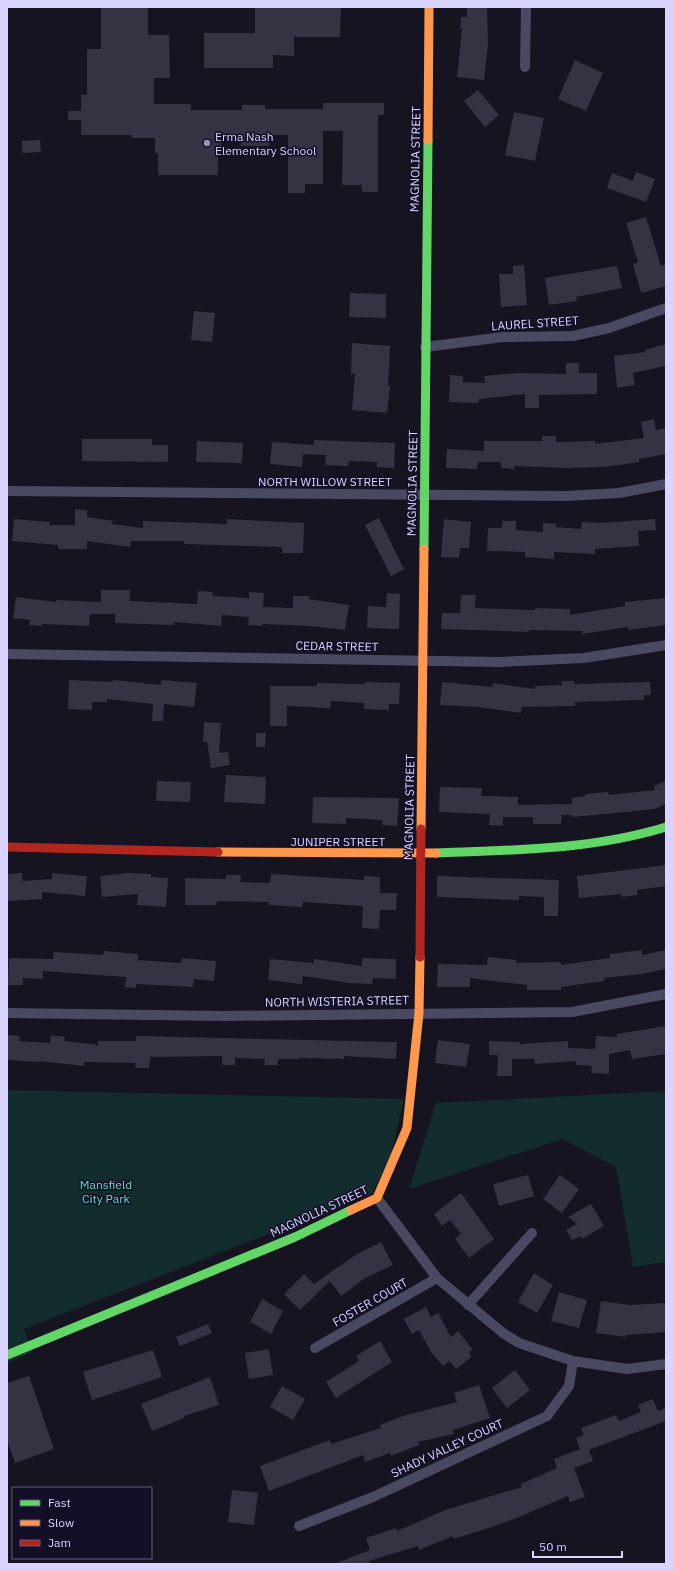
<svg xmlns="http://www.w3.org/2000/svg" width="673" height="1571" font-family="'IBM Plex Sans',sans-serif">
  <rect width="100%" height="100%" fill="#161421"/>
  <path fill="#132c2d" d="M7 1090 404 1099 391 1155 372 1194 24 1329 32 1353 7 1363Z
    M666 1091V1262L633 1267 616 1167 562 1139 409 1189 436 1103Z"/>
  <path fill="#343243" d="M101 7H148V35H169L170 78H154V104H191V110H242V105H265V109H323V103H384V115H378V192H362V185H342L343 131H323V184H305V193H288V135H269V146H241V138H221V153H218V175H158V153H155V138H132V135H81V120H68V111H81V95H87V49H101Z
    M255 7H341L340 37H294V56L273 55V68H204V33H255Z
    M467 7H487L488 45 484 80 457 77 462 29H460L461 17H467Z
    M575 60 603 73 586 111 558 99Z
    M478 90 499 115 485 127 464 101Z
    M514 112 544 118 535 161 505 155Z
    M40 140 41 152 22 153V141Z
    M636 172 655 179 646 202 607 188 612 173 633 181Z
    M646 217 661 266 666 264V286L641 293 633 264 638 262 626 223Z
    M524 265 527 305 501 307 499 274H513V266Z
    M617 266 622 288 576 297 577 301 549 305 545 278Z
    M350 293 386 294V318L349 317Z
    M194 311 215 313 212 342 191 340Z
    M352 343 390 346 388 386H390L387 413 352 410 355 374H351Z
    M666 344V366L633 373 635 385 617 388 614 356 646 352 645 350Z
    M566 363H579V373H597V394L539 395V408H525V394L479 399 478 403 449 402 450 375 463 376V382L485 383 484 376 516 373 566 374Z
    M654 419 656 430 666 428V454L639 459V462L605 467 566 468 514 466V469L501 468V462H478L477 469 446 468 447 449 484 451V441H542V436H556V442L595 441V444L644 438 641 422Z
    M82 439H152V445H168V462L82 461Z
    M314 440 395 443 394 468 377 467V462L349 461 348 466 325 465 326 455 303 454 302 467 270 464 272 442 314 445Z
    M197 441 243 443 242 463 196 462Z
    M75 509 87 510V517L113 521 112 524 143 528V521L227 524V519L304 523 303 553H282V547L184 544V541H131L130 547 87 541V549H58V545L12 541 14 519 50 522 49 525H75Z
    M379 518 404 569 391 576 365 525Z
    M444 519 471 522 469 548H460L459 558 441 557Z
    M655 519 656 530 638 531 639 546 595 549V554L554 552V559L525 557V552L487 551 488 528H502V521H516V530L543 532V523L556 524V527L581 529 582 522 602 523Z
    M101 590H130V601L197 604 198 591 213 592 212 596 249 598V592L264 593 263 607 293 608V596H309V599L349 605 345 630 311 626 262 624V626L248 625 249 617 222 615 221 626 174 622 173 625 115 623V614H90L89 626 42 624V626L29 625 30 620 13 618 16 597 56 602V600L101 602Z
    M387 593 400 594 399 629 367 628 368 606 386 607Z
    M461 595H476L475 608 535 610V608L570 609V615L625 606V602L666 598V625L628 630V627L582 634V631L529 630V632L441 629 442 613H460Z
    M69 680 113 682V680L161 685V680L197 683 194 707 164 704 163 721H152L153 704 107 699V702H92V710L68 709Z
    M562 681H574V684L650 682 651 695H644V700L575 702V706L522 707 521 713 479 707 440 705 442 682 493 687V683L535 689V686L562 685Z
    M365 682 400 683 399 704H389V710L364 709V703L331 701 330 708 287 706V726H270V686H317V683L365 684Z
    M204 722 221 723 219 753 228 752 230 765 211 768 207 742H203Z
    M256 733H266L265 747H256Z
    M226 775 266 777 265 804 224 802Z
    M157 781 191 782 190 802 156 801Z
    M666 781V804L654 809 616 813 572 817V815H562L561 824H533V817H503V826L489 825 490 814 439 812 440 787 482 788 481 796 518 797V805L572 804V798L585 796V794L608 792 609 795 655 790 654 786Z
    M313 797 399 798 397 826 382 825 383 820 346 818V824L312 823Z
    M666 865V886L637 890 638 895 621 897V894L579 898 577 876Z
    M22 873V881L52 879V873L87 876 85 896 42 892V899L8 901 7 874Z
    M129 873 151 874V877L168 878 166 907 137 905 138 894 102 897 100 876Z
    M271 874 364 880V876L380 877V893H397L396 910H380L379 929 362 928 363 906 303 902 302 907 269 905V902L217 901 216 905H185V878L226 879V875H241L240 882 270 883Z
    M437 876 559 880 558 916H544V897L519 896V900L437 897Z
    M642 950V955L666 950V969L642 974 604 978V981L561 987V990H527V985L470 978V987H437L438 964 487 965 488 957 516 960V963L561 962V965L610 958V954Z
    M104 951 138 954V960L181 963 182 958 216 961 214 981 194 979 193 987 136 984V988L125 987 126 977 43 971V979L23 978V985H8L9 958 53 959 54 952 103 955Z
    M362 958 396 959V979L373 978 372 984 349 983 303 976 302 984 268 980 270 959 314 963V959L362 966Z
    M666 1026V1054L632 1059 630 1050 609 1054V1074L591 1073 592 1066 576 1065V1061L535 1064 534 1059H512V1076H497L498 1055H489V1041L520 1042V1044L568 1041V1048L595 1049 596 1036 617 1037V1034Z
    M7 1035 20 1036 19 1041 50 1043 51 1035 65 1037 64 1041 98 1045V1041H136V1036L397 1042 396 1059 344 1056V1059L299 1058V1059H278V1065H264L265 1059 235 1058V1065H222V1056L150 1057 149 1068H135L136 1063 84 1062V1066L39 1061V1062L7 1060Z
    M438 1040 470 1044 466 1067 435 1063Z
    M528 1175 534 1196 499 1206 493 1184Z
    M560 1175 579 1189 562 1213 543 1199Z
    M461 1193 494 1239 469 1258 455 1239 461 1234 450 1220 442 1226 434 1214Z
    M591 1204 604 1226 582 1239 581 1236 572 1240 566 1230 577 1224 568 1217Z
    M381 1242 393 1265 365 1278 341 1296 330 1281 300 1310 284 1294 304 1274 314 1284 357 1254Z
    M534 1273 553 1285 537 1313 518 1302Z
    M559 1292 587 1300 579 1328 551 1321Z
    M262 1299 283 1311 271 1334 250 1322Z
    M601 1301 630 1305 666 1303V1332L626 1335V1337L596 1333Z
    M426 1307 431 1317 438 1313 451 1337 458 1331 473 1350 469 1352 471 1357 456 1369 450 1361 443 1366 431 1352 419 1330 412 1334 404 1319Z
    M208 1324 212 1333 180 1346 176 1337Z
    M380 1341 392 1362 336 1398 326 1382 359 1361 356 1356Z
    M269 1349 273 1375 249 1379 245 1353Z
    M153 1350 162 1377 92 1400 83 1372Z
    M515 1370 530 1390 507 1408 492 1388Z
    M29 1376 54 1449 15 1463 7 1440V1383Z
    M210 1377 219 1405 184 1416V1418L152 1431 141 1404Z
    M479 1385 490 1418 453 1430 454 1434 418 1442 419 1445 391 1456 390 1453 365 1462 363 1455 269 1491 260 1466 330 1440 331 1444 381 1428 380 1425 406 1415 457 1402 454 1393Z
    M282 1386 305 1399 293 1420 270 1407Z
    M653 1399 658 1411 666 1408V1421L589 1450 593 1461 574 1468 585 1497 570 1502 568 1496 519 1517 483 1530 453 1539V1536L419 1550 418 1546 369 1561 370 1564H334L370 1550 366 1538 396 1528 397 1531 445 1510 522 1487 521 1484 557 1468 554 1459 580 1449 576 1438 584 1435 581 1428 616 1415 619 1421 641 1412 638 1405Z
    M232 1490 258 1493 254 1525 228 1522Z"/>
  <g fill="none" stroke-linecap="round" stroke-linejoin="round">
    <path stroke="#4a4962" stroke-width="10" d="M525 67 526 7
      M425 347 503 337 573 336 609 328 666 308
      M7 491 566 496 619 493 666 484
      M7 654 500 662 584 658 666 645
      M7 1013 223 1016 572 1012 666 994
      M377 1198 437 1278 503 1333 519 1343 573 1361 627 1369 666 1364
      M468 1305 532 1233
      M315 1348 437 1278
      M299 1526 373 1497 547 1416 569 1386 573 1361"/>
    <path stroke="#63d668" stroke-width="9" d="M424 549 428 140
      M436 853C514 850 591 850 666 827
      M7 1355 295 1237 351 1210"/>
    <path stroke="#ff974d" stroke-width="9" d="M428 140 429 7
      M421 829 424 549
      M218 852 436 853
      M351 1210 377 1198 407 1128 419 1013 420 957"/>
    <path stroke="#b3261e" stroke-width="9" d="M7 847 218 852
      M420 957 421 829"/>
  </g>
  <circle fill="#9591b1" stroke="#130f26" stroke-width="1.5" cx="207" cy="143" r="4"/>
  <g text-anchor="middle" dominant-baseline="central" stroke-width="3" stroke-linejoin="round" paint-order="stroke">
    <g font-size="12" fill="#d9d4ff" stroke="#130f26" text-anchor="start">
      <text x="215" y="136">Erma Nash<tspan x="215" dy="14">Elementary School</tspan></text>
    </g>
    <g font-size="12" fill="#d9d4ff" stroke="#130f26">
      <text transform="translate(415 159) rotate(-89)">MAGNOLIA STREET</text>
      <text transform="translate(535 323) rotate(-4)">LAUREL STREET</text>
      <text x="325" y="481">NORTH WILLOW STREET</text>
      <text transform="translate(412 483) rotate(-89)">MAGNOLIA STREET</text>
      <text transform="translate(337 646) rotate(1)">CEDAR STREET</text>
      <text transform="translate(409 807) rotate(-89)">MAGNOLIA STREET</text>
      <text x="338" y="841">JUNIPER STREET</text>
      <text transform="translate(337 1001) rotate(-1)">NORTH WISTERIA STREET</text>
      <text transform="translate(319 1211) rotate(-25)">MAGNOLIA STREET</text>
      <text transform="translate(370 1302) rotate(-30)">FOSTER COURT</text>
      <text transform="translate(447 1448) rotate(-25)">SHADY VALLEY COURT</text>
    </g>
    <g font-size="12" fill="#5fe0c0" stroke="#130f26">
      <text x="106" y="1184">Mansfield<tspan x="106" dy="14">City Park</tspan></text>
    </g>
  </g>
  <rect width="673" height="1571" fill="none" stroke="#d9d4ff" stroke-width="16"/>
  <rect x="12" y="1487" width="140" height="72" fill="#130f26" stroke="#625e7d"/>
  <rect x="20" y="1500" width="20" height="6" fill="#63d668" stroke="#625e7d"/>
  <text x="48" y="1507" font-size="12" fill="#d9d4ff">Fast</text>
  <rect x="20" y="1520" width="20" height="6" fill="#ff974d" stroke="#625e7d"/>
  <text x="48" y="1527" font-size="12" fill="#d9d4ff">Slow</text>
  <rect x="20" y="1540" width="20" height="6" fill="#b3261e" stroke="#625e7d"/>
  <text x="48" y="1547" font-size="12" fill="#d9d4ff">Jam</text>
  <path d="M533 1551v6h89v-6" fill="none" stroke="#d9d4ff" stroke-width="2"/>
  <text x="539" y="1551" font-size="12" fill="#d9d4ff" stroke="#130f26" stroke-width="3" paint-order="stroke">50 m</text>
</svg>
